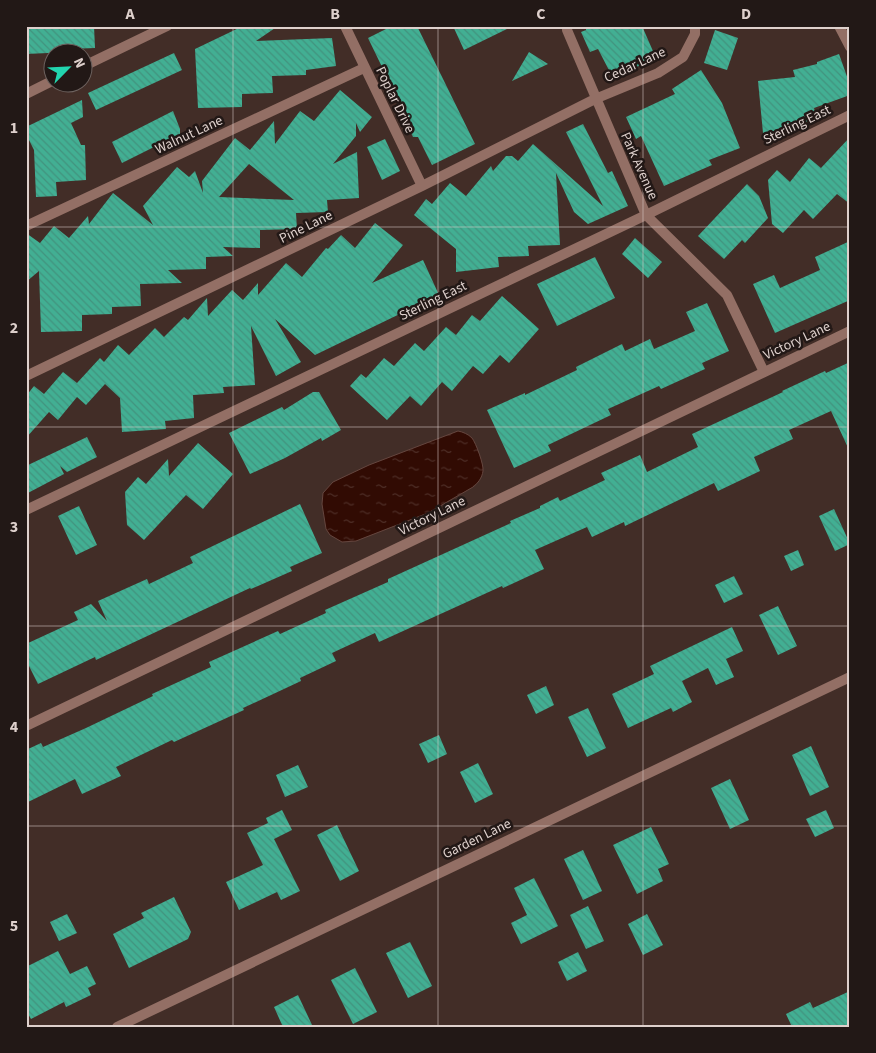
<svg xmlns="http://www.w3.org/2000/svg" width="876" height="1053" font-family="'Source Sans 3',sans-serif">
  <defs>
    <pattern id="water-ripples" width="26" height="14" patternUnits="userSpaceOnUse" patternTransform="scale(1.25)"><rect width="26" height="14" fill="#310b03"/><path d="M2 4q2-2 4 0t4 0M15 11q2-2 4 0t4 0" fill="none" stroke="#4e2e27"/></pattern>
    <pattern id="building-back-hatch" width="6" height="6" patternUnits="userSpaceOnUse" patternTransform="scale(1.25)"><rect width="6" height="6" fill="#42af93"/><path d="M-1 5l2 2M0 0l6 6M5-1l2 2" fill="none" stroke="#42937e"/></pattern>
  </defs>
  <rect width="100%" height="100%" fill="#422d27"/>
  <path fill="url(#water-ripples)" stroke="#65463f" d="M458 431C463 432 468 434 472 438 476 443 484 465 483 471 482 478 478 483 473 487L428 513 356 541 342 542 330 535 326 529 322 504 323 493 333 482 369 465Z"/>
  <path fill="url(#building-back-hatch)" fill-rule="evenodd" d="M26 26H94L95 48 69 49 70 52 26 54Z
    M243 26H278L256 41 332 38 336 66 306 70V75L272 76 273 93 242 94V107L198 108 195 49Z
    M392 26H417L475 144 432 165 418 137H413L395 99 397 98 368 38Z
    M453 26H513L464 50Z
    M586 26H642L656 58 613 78 598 49 590 52 581 32 586 30Z
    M715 30 738 38 727 70 704 63Z
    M529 52 548 64 512 81Z
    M174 53 182 70 96 110 88 93Z
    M839 54 850 85V95L814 108 817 119 785 127V131L763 133 758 81 795 77 793 70 817 64V62Z
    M701 70 722 103 740 148 709 160 712 165 664 186 641 136 636 139 626 117 675 94 672 89Z
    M340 90 372 117 360 132 356 123V136L333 164 357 152 359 198 327 200 328 212 296 213 297 229 260 230V248L223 247 233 256 206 257V269L168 270 182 283 140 284 141 306 112 307V314L82 315V331L41 332 39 271 26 282V233L40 243 54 226 69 238 88 216 89 224 113 193 153 225 143 206 177 167 189 177 195 171 203 193 202 181 235 138 250 150 274 121 275 144 300 111 314 121ZM249 164 294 200 219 197Z
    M82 100 83 117 71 123 81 145H85L86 180 56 182 57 196 36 197 34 150 26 134V127Z
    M173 111 180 129V134L122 163 112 142Z
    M583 124 608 173 612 171 628 206 588 224 574 212 556 173 560 245 528 246 529 256 498 257 499 267 456 272V249L414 215 426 199 432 204 450 183 466 196 491 166 493 171 506 156H512L518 161 533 144 603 206 566 132Z
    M850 137V204L837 194 813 219 804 210 783 233 772 224 768 180 777 170 790 182 809 158 821 168Z
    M385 139 400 171 382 180 367 147Z
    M747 184 759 196 768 218 745 243 742 240 724 259 698 236Z
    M375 223 403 245 372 283 423 260 439 295 315 355 275 319 301 362 276 376 251 326 255 385 223 387 224 393 193 395 194 418 165 421 166 429 122 432 120 398 105 384 86 405 77 397 58 420 49 412 26 438V396L34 386 44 394 63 372 77 383 100 358 104 362 118 345 129 355 155 328 164 337 184 317 188 320 207 298 208 316 232 290 243 300 258 283V295L286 263 302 277 326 248 328 249 341 235 355 248Z
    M635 238 662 262 648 278 622 254Z
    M850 241V300L775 333 753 284 774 275 780 288 820 270 815 257Z
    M595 257 615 298 557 326 537 284Z
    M502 296 539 329 509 363 500 355 483 374 473 366 452 391 442 382 421 406 410 396 387 420 350 386 361 374 366 378 384 358 394 366 415 343 424 351 446 327 456 335 472 315 480 321Z
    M707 303 729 351 702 363 705 369 661 389 659 386 608 409 611 415 548 445 551 451 514 468 487 410 525 393V395L577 370 576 367 622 344 625 351 650 339 654 349 695 331 686 312Z
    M850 362V452L831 411 789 430 793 439 754 457 760 471 718 491 714 483 625 526 624 522 592 537 587 527 535 550 544 569 503 588 502 586 379 642 375 633 332 653 336 661 300 678 301 681 243 708 244 710 174 742 172 740 116 767 121 776 82 794 75 779 26 803V750L41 743 43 747 86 728 153 696 152 694 211 667 209 662 278 631 280 634 326 613 325 610 388 582V579L511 523 510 521 540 508V506L558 497 560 501 605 480 601 473 640 455 647 472 698 447 692 434 783 392 782 391 825 371 826 373Z
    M313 392H319L341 430 322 441 321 438 285 458 250 474 229 433 282 407 284 410Z
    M87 437 97 457 67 472 60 466 64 474 26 494V466Z
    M198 443 233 474 203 509 186 495 144 540 127 525 125 492 138 477 146 484 168 459 169 476Z
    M300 504 322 553 290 567 292 571 251 589 250 588 96 660 95 657 38 684 26 660V644L78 620 74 612 91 604 107 621 98 601 147 579 149 584 193 563 190 557Z
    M79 506 97 545 76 555 58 516Z
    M834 509 850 544 835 551 819 516Z
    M798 550 804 565 791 571 784 556Z
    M734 576 743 594 724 603 715 585Z
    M778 606 797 646 778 655 759 615Z
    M732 627 743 651 726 659 734 677 716 685 708 668 682 681 692 702 673 712 671 708 628 728 612 694 654 674 650 666Z
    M546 686 554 705 536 714 527 695Z
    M588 708 606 748 587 757 568 717Z
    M439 735 447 754 428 763 419 744Z
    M811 746 829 787 810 796 792 755Z
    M478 763 493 794 475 803 460 772Z
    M298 765 308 787 285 797 276 775Z
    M730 779 749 820 730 829 711 788Z
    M282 810 292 830 274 839 300 891 281 900 277 892 239 910 226 882 263 865 247 833 268 823 266 818Z
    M826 810 834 828 815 837 806 819Z
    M337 825 359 871 340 881 317 835Z
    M651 827 669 864 658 869 663 881 637 894 613 845Z
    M583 850 602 891 583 900 564 859Z
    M534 878 558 926 521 944 511 923 527 915 514 888Z
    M174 897 191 932 188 939 129 968 113 934 144 918 141 913Z
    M588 906 604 941 586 949 570 915Z
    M67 914 77 933 59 941 50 922Z
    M647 914 663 945 643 955 628 924Z
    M410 942 432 986 408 998 386 953Z
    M58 951 70 974 87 966 96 984 88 988 91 995 66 1007 64 1002 31 1019 26 1010V967Z
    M578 952 587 971 567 981 558 962Z
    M355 968 377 1012 353 1024 331 980Z
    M850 991V1027H792L786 1014 810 1002 813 1008Z
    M298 995 313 1027H283L274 1007Z"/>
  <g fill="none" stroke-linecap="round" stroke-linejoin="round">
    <path stroke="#936f65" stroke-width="10" d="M345 26 422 186
      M567 26V30L646 215 727 295 764 372
      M839 26 850 47
      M82 67 167 26
      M26 94 52 81
      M26 226 364 68
      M26 376 422 186 595 99 658 73 683 57 695 34V26
      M26 510 646 215 850 115
      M26 726 850 331
      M117 1027 850 677"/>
  </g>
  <path fill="none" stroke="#ded0cc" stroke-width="1" stroke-opacity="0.55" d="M233 26V1027M438 26V1027M643 26V1027M26 227H850M26 427H850M26 626H850M26 826H850"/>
  <g text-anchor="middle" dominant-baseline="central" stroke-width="5" stroke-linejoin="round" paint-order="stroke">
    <g font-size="14" fill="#ded0cc" stroke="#221816">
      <text transform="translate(635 65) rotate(-25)">Cedar Lane</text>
      <text transform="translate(395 100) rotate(64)">Poplar Drive</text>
      <text transform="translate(797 125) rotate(-26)">Sterling East</text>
      <text transform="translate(189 135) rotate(-25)">Walnut Lane</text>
      <text transform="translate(639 166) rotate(66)">Park Avenue</text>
      <text transform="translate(306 227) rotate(-26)">Pine Lane</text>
      <text transform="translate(433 301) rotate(-26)">Sterling East</text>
      <text transform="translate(797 341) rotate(-25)">Victory Lane</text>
      <text transform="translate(432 516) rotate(-26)">Victory Lane</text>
      <text transform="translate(477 839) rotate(-26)">Garden Lane</text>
    </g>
  </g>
  <rect width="876" height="1053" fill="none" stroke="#221816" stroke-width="55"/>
  <g transform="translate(68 68) rotate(66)"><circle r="24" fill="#221816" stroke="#6d625f"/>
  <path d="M0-4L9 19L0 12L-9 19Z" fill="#22d5af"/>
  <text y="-8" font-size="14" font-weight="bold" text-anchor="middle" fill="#ded0cc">N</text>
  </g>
  <rect x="28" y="28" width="820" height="998" fill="none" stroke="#ded0cc" stroke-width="2"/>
  <g font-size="16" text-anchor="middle" font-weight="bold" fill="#ded0cc">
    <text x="130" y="19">A</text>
    <text x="335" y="19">B</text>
    <text x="541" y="19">C</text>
    <text x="746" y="19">D</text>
    <text x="14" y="133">1</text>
    <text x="14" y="333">2</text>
    <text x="14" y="532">3</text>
    <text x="14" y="732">4</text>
    <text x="14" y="931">5</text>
  </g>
</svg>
